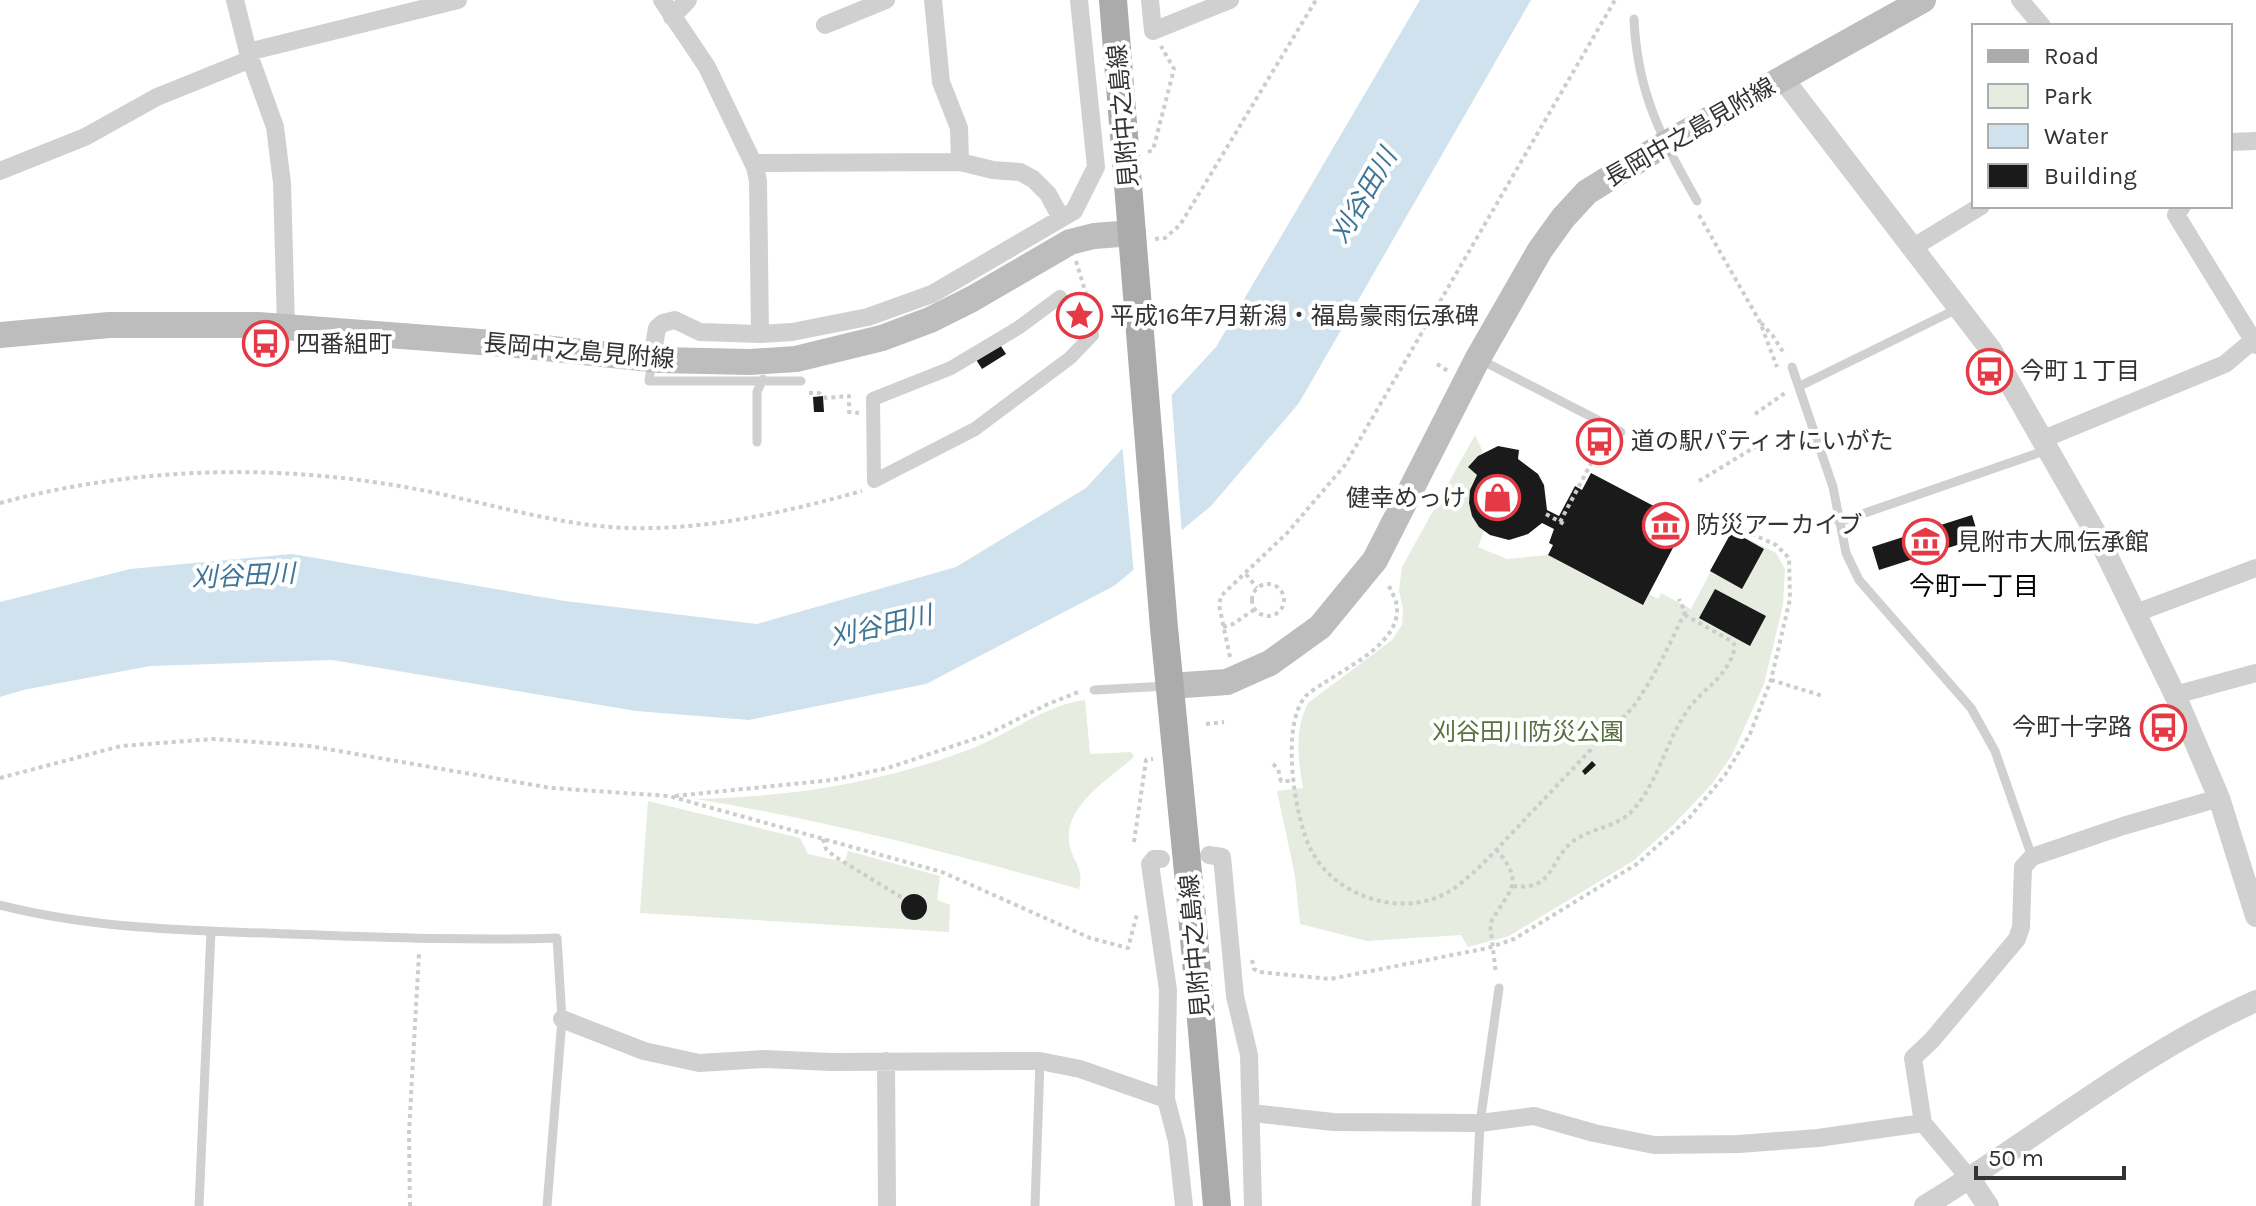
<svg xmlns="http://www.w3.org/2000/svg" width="2256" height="1206" font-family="Karla,'Noto Sans JP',sans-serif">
  <rect width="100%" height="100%" fill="#fff"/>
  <path fill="#e6ecdf" d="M1475 435 1483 452 1468 466 1477 475C1467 495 1466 515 1484 531L1478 547 1507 559 1548 555 1642 605 1649 594 1658 599 1661 593 1691 609 1732 531 1776 553 1785 569 1783 605 1764 684 1732 755 1712 784 1674 824 1633 861 1509 936 1468 947 1461 935 1367 941 1300 924 1295 876 1277 791 1303 788C1298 758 1294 731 1308 703L1392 640 1402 625 1403 609 1399 591 1402 567Z
    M1085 700 1090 754 1131 752 1134 757C1109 779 1060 808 1070 847 1075 866 1084 868 1079 889 953 854 825 820 696 799 793 797 888 782 978 746 1014 731 1046 705 1085 700Z
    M648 801 800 838 808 854 845 862 848 851 940 876 937 900 950 905 949 932 640 913Z"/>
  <path fill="#cfe2ee" d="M1420 0H1531L1299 403 1211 506 1114 586 926 684 749 720 636 711 332 660 150 666 23 690 0 697V602L130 569 292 554 565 601 757 624 956 567 1086 488 1216 347Z"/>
  <path fill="#fff" d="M1171 389 1182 535 1134 575 1122 443Z"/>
  <path fill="#1a1a1a" d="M999 343 1006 354 982 369 975 358Z
    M823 396 824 412H814L813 397Z
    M1498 446 1519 450 1518 459 1538 474 1544 485 1547 510 1559 516 1575 486 1582 490 1591 473 1686 523 1643 605 1548 555 1553 545 1549 543 1554 529 1542 523 1528 534 1509 540 1490 535 1479 527 1472 516 1469 503 1470 490 1477 475 1468 467 1478 456Z
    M1972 515 1979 538 1879 570 1872 547Z
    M1732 531 1764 549 1742 589 1710 571Z
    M1715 589 1766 616 1750 646 1699 618Z
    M1592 761 1596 765 1585 775 1582 771Z
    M901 907a13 13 0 1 1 26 0a13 13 0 1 1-26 0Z"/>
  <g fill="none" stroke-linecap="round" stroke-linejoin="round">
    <path stroke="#cdcdcd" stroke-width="4" stroke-dasharray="4 4" stroke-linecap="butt" d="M1148 152 1153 150 1174 69 1161 46
      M1699 215 1760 322 1777 367
      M1155 239 1165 238 1180 225 1316 0
      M1076 261 1090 307
      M1761 323 1773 336 1785 355
      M1437 364 1448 371
      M809 393H819L826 398 849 396V412L859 413
      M1755 414 1785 393
      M1699 481 1768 439
      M0 503C138 466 281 463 421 490 489 503 559 526 629 528 709 530 786 512 862 491
      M1546 514 1564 524
      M1560 522 1604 439
      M1246 574 1257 588
      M1252 600a16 16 0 1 1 32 0a16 16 0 1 1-32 0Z
      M1389 586C1392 593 1397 601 1397 608 1399 643 1349 666 1324 683 1318 687 1309 692 1305 697 1280 727 1295 819 1311 850 1336 899 1407 920 1453 889 1479 871 1505 840 1527 817 1552 791 1577 764 1602 738 1613 727 1627 715 1636 703 1655 675 1671 642 1685 612L1679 599
      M1223 627 1233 624 1255 609
      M1230 657 1219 605 1221 596 1288 532 1345 465 1615 0
      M1771 680 1823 696
      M1206 724 1224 722
      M1273 764 1278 769 1281 781H1294
      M0 778 121 746 213 739 310 746 551 788 669 796 942 872 1090 938 1128 948 1137 914
      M675 796 832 780 888 768 986 735 1048 704 1081 691
      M823 839 826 849 834 856 904 899
      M1134 842 1146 760 1153 759
      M1496 849C1527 885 1508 890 1490 924L1496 974
      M1513 886C1554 891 1548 862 1572 842 1590 828 1616 828 1632 811 1657 784 1665 745 1685 714 1702 687 1727 680 1735 647L1733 642 1685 615
      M1252 960 1254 969 1259 972 1330 979 1488 948 1514 939 1637 864 1689 818 1725 775 1750 734 1771 680 1790 599 1789 558 1776 545 1718 518
      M410 1206 409 1132 419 953"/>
    <path stroke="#d0d0d0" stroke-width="9" d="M1634 19C1637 93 1662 139 1697 201
      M652 360 649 381H801
      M1481 360 1621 432
      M1792 367 1833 487 1846 553 1859 580 1971 708 1995 751 2032 857
      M1800 386 1959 308
      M757 442V392L763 379
      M1839 522 2047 450
      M1094 690 1167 686
      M0 905C94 929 194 931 290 934 379 937 468 941 557 938L562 1019 547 1206
      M199 1206 211 931
      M1035 1206 1040 1061
      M1476 1206 1480 1123 1499 988"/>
    <path stroke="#d0d0d0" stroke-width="14" d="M1060 297 1077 326 1089 322 1092 335 1070 358 975 429 874 481 873 399 951 368 1018 328Z"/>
    <path stroke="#d0d0d0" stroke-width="18" d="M235 0 248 52 275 127 282 183 286 326
      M662 0 707 67 755 167 758 181 760 334
      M933 0 941 82 959 128 960 162 993 170 1020 172 1033 179 1048 194 1061 218
      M1150 0 1153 31 1230 0
      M2020 0 2042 26
      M672 17 688 0
      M825 25 886 0
      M248 52 458 0
      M2230 142 2256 141
      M754 163 960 162
      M0 171 85 137 157 97 251 59
      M2182 206 2176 215 2256 345
      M1912 248 1981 206
      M652 359 657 328 663 323 675 320 700 332 760 334 792 332 868 317 932 294 1074 211 1096 167 1079 0
      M2041 440 2225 364 2256 338
      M2136 613 2256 568
      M2175 695 2256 673
      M1209 855 1222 857 1235 996 1249 1055 1253 1206
      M1161 859H1154L1150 864 1168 990 1166 1099 1177 1141 1184 1206
      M562 1019 644 1051 699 1063 765 1059 831 1062 1040 1061 1080 1069 1166 1099
      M886 1061 887 1206
      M1252 1113 1333 1122 1480 1123 1534 1116 1594 1133 1654 1145 1739 1144 1818 1138 1923 1123
      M1970 1179 1923 1123 1913 1058 1932 1040 2017 939 2021 927 2023 867 2032 857 2123 826 2219 798"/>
    <path stroke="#d0d0d0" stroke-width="22" d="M1783 79 1991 350 2099 539 2175 695 2219 798 2256 916
      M1970 1179 1988 1206
      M1925 1206C2036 1139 2137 1054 2256 1001"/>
    <path stroke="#bdbdbd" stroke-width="26" d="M0 335 109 325H258L506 344 660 360 750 362 796 359 882 338 930 320 972 299 1070 242 1094 236 1133 233
      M1170 686 1227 682 1270 663 1320 627 1375 560 1478 358 1540 250 1563 218 1587 192 1665 144 1923 0"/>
    <path stroke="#ababab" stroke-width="28" d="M1113 0 1164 628 1191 903 1217 1206"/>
  </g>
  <defs>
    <symbol id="sight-ring" viewBox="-11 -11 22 22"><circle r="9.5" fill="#fff" stroke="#e63946" stroke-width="1.5"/><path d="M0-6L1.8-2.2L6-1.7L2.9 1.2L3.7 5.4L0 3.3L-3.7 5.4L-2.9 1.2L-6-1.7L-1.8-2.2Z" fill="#e63946"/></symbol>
    <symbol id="bus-ring" viewBox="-11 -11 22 22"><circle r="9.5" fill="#fff" stroke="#e63946" stroke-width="1.5"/><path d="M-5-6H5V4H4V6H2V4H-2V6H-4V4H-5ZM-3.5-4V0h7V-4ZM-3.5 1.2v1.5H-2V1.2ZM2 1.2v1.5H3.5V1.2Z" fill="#e63946"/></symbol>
    <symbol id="shop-ring" viewBox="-11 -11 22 22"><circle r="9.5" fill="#fff" stroke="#e63946" stroke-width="1.5"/><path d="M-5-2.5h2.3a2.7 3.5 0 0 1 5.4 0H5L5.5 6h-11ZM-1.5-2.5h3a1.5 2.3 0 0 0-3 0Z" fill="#e63946"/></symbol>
    <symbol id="museum-ring" viewBox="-11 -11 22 22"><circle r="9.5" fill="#fff" stroke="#e63946" stroke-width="1.5"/><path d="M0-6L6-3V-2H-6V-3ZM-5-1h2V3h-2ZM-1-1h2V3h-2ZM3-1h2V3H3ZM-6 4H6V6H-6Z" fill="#e63946"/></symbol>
  </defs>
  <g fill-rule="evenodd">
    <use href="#sight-ring" x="1054" y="290" width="51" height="51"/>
    <use href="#bus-ring" x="240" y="318" width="51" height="51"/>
    <use href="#bus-ring" x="1964" y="346" width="51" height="51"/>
    <use href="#bus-ring" x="1574" y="416" width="51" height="51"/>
    <use href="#shop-ring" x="1472" y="472" width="51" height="51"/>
    <use href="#museum-ring" x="1640" y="500" width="51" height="51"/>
    <use href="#museum-ring" x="1900" y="516" width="51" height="51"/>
    <use href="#bus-ring" x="2138" y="702" width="51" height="51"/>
  </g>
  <g text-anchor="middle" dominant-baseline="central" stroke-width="8" stroke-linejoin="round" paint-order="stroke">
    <g font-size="24" fill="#333" stroke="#fff">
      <text transform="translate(1123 116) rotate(-95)">見附中之島線</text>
      <text transform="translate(1690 132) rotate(-30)">長岡中之島見附線</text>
      <text transform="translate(579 351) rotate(5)">長岡中之島見附線</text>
      <text transform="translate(1195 946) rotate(-95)">見附中之島線</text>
    </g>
    <g font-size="24" fill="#333" stroke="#fff" text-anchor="start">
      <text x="1110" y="316">平成16年7月新潟・福島豪雨伝承碑</text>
      <text x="296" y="344">四番組町</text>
      <text x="2020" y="371">今町１丁目</text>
      <text x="1631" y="441">道の駅パティオにいがた</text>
      <text x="1466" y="498" text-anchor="end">健幸めっけ</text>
      <text x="1696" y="525">防災アーカイブ</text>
      <text x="1957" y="542">見附市大凧伝承館</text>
      <text x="2132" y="727" text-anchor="end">今町十字路</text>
    </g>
    <g font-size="24" fill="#56703f" stroke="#fff">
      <text x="1528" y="732">刈谷田川防災公園</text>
    </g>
    <g font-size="26" font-style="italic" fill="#3f7597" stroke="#fff">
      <text transform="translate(1364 196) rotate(-60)">刈谷田川</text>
      <text transform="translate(243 576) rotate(-3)">刈谷田川</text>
      <text transform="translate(881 626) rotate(-13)">刈谷田川</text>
    </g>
    <g font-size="26" fill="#000" stroke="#fff">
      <text x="1974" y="586">今町一丁目</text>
    </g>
  </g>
  <rect x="1972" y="24" width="260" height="184" fill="#ffffff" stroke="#adadad" stroke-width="2"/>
  <rect x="1988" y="50" width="40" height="12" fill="#ababab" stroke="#adadad" stroke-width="2"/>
  <text x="2044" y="64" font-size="24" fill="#333333">Road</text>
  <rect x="1988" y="84" width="40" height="24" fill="#e6ecdf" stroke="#adadad" stroke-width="2"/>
  <text x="2044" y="104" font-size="24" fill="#333333">Park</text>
  <rect x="1988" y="124" width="40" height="24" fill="#cfe2ee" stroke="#adadad" stroke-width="2"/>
  <text x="2044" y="144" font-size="24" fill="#333333">Water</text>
  <rect x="1988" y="164" width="40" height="24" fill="#1a1a1a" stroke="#adadad" stroke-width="2"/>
  <text x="2044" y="184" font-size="24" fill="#333333">Building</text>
  <path d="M1976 1166v12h148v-12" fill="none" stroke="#333333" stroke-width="4"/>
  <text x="1988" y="1166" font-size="24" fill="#333333" stroke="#ffffff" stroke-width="6" paint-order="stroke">50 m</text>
</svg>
